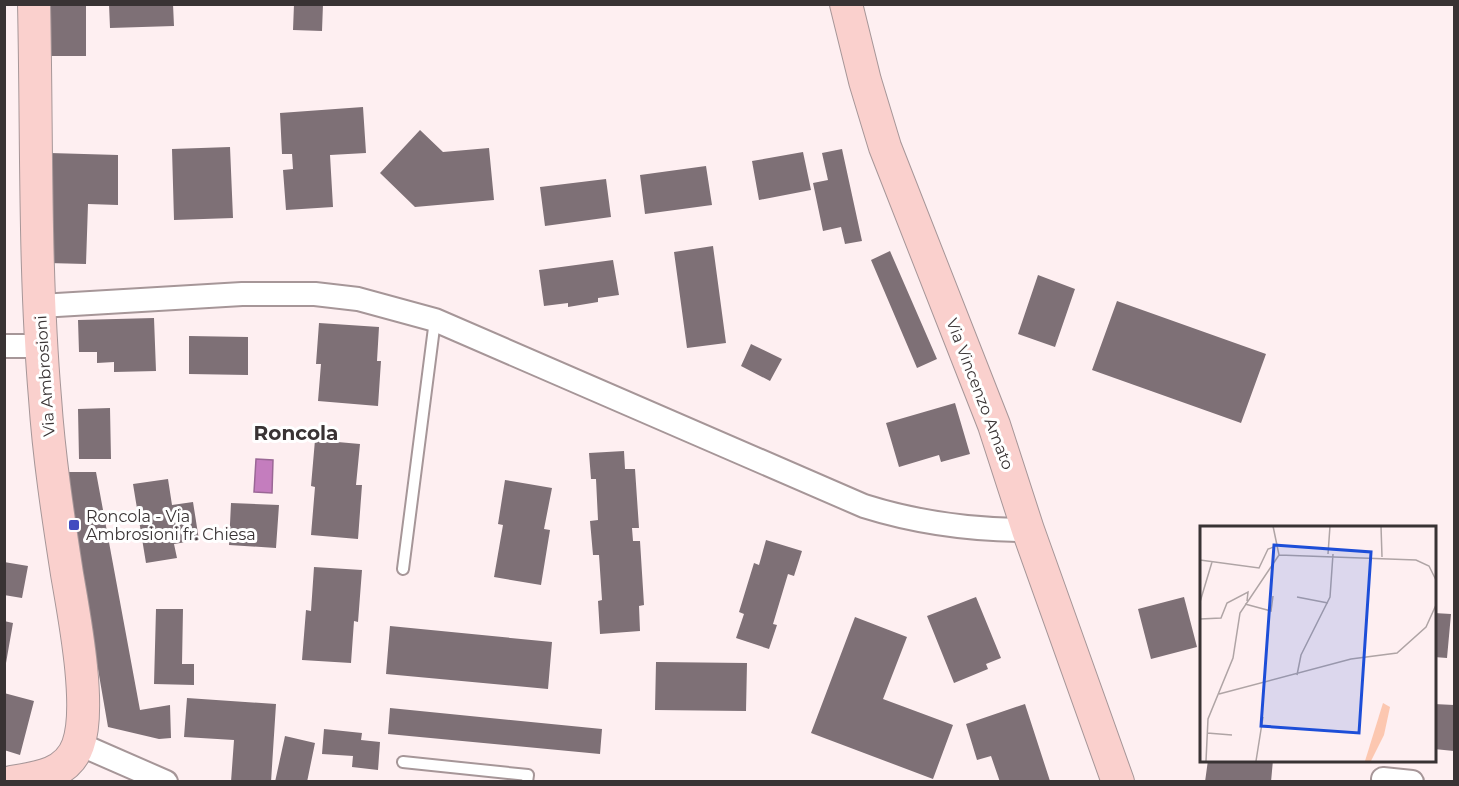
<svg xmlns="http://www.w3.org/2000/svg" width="1459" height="786" font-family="Montserrat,sans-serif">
  <rect width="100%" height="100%" fill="#feeff1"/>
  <path fill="#c47dbe" stroke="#9a6795" stroke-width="1.5" d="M256 459 273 460 272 493 254 492Z"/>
  <path fill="#7e7076" d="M46 4H86V56H46Z
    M109 4H173L174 26 110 28Z
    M294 4H323L322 31 293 30Z
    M363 107 366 153 330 155 333 207 286 210 283 170 293 169 292 154H282L280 113Z
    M420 130 443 152 489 148 494 200 415 207 380 173Z
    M230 147 233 218 174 220 172 149Z
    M842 149 862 241 845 244 841 227 823 231 813 183 828 180 822 153Z
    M803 152 811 190 759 200 752 161Z
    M50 153 118 155V205L88 204 86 264 48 263Z
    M706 166 712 205 645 214 640 175Z
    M606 179 611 217 545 226 540 187Z
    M713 246 726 343 687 348 674 252Z
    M890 251 937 359 917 368 871 260Z
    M613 260 619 295 598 298V302L568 307V303L544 306 539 270Z
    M1038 275 1075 289 1055 347 1018 334Z
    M1117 301 1266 354 1241 423 1092 370Z
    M154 318 156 371 114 372V362L97 363V352H79L78 320Z
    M319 323 379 327 377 361H381L378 406 318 401 321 364H316Z
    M189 336 248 337V375L189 374Z
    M751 344 782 359 770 381 741 366Z
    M955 403 970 454 941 462 939 455 899 467 886 423Z
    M110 408 111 459H79L78 409Z
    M315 440 360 444 356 485H362L358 539 311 535 315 487 311 486Z
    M624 451 625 469H635L639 528H632L633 541H640L644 605 639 606 640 631 600 634 598 601 602 600 599 555H593L590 521 598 520 596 479H591L589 453Z
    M64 472H96L140 710 170 705 171 738 159 739 108 727Z
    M168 479 172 505 193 502 199 540 174 544 177 558 146 563 133 484Z
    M505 480 552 488 544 529 550 530 541 585 494 577 503 525 498 524Z
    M231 503 279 505 276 548 229 545Z
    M766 540 802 551 794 576 788 574 773 624 777 625 769 649 736 638 744 614 739 612 754 563 759 565Z
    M4 562 28 566 22 598 4 595Z
    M314 567 362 570 358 622 354 621 351 663 302 660 306 610 311 611Z
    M976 597 1001 658 986 664 988 669 954 683 927 616Z
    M1184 597 1197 647 1151 659 1138 609Z
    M156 609H183L182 664H194V685L154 684Z
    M1434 613 1451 614 1447 658 1434 657Z
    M855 617 907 637 883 699 953 725 933 779 811 733Z
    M4 621 13 623 6 663H4Z
    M390 626 552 642 548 689 386 674Z
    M656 662 747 663 746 711 655 710Z
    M4 693 34 701 20 755 4 750Z
    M187 698 276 704 271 782H231L234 740 184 737Z
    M1025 704 1050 781 1000 782 991 756 977 760 966 724Z
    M1434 704 1454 705V751L1434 749Z
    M390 708 602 729 600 754 388 734Z
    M324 729 362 733 361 740 380 742 378 770 352 767 353 756 322 754Z
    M285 736 315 743 307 782H275Z
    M1208 760H1273L1271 782H1205Z"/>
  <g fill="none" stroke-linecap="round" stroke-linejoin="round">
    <defs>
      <path id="lane" d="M403 569 435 320
        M403 762 528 775 527 782"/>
      <path id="street" d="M40 306 242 294H315L358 299 435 320 864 506C918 523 971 530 1028 530
        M4 346H41
        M79 744 166 782
        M1383 779 1412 782"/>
      <path id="secondary" d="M846 4 865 81 885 147 994 425 1028 530 1118 782
        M11 782C38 778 68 774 78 745 92 707 74 615 67 574 58 516 49 457 45 398 34 268 37 135 34 4"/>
    </defs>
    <use href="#lane" stroke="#a69698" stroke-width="14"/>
    <use href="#street" stroke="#a69698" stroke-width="26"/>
    <use href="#secondary" stroke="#a69698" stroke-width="34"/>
    <use href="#lane" stroke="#fff" stroke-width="10"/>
    <use href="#street" stroke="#fff" stroke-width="22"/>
    <use href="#secondary" stroke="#fad0cd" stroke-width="32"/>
  </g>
  <rect fill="#424cc0" stroke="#fff" stroke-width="2" x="68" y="519" width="12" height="12" rx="3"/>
  <g text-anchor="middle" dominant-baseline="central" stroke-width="6" stroke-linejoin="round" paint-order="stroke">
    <g font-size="16" fill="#393334" stroke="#fff">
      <text transform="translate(45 376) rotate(-94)">Via Ambrosioni</text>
      <text transform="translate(980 394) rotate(69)">Via Vincenzo Amato</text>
    </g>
    <g font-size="16" fill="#393334" stroke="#fff" text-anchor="start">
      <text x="86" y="516">Roncola - Via<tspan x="86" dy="18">Ambrosioni fr. Chiesa</tspan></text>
    </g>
    <g font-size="20" font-weight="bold" fill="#393334" stroke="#fff">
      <text x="296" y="433">Roncola</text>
    </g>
  </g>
  <g transform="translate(1200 526)">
    <rect width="236" height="236" fill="#feeff1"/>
    <path d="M183 177 190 181 184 209 171 235H165Z" fill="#fcc7b0"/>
    <path fill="none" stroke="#afa4a5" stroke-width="1.5" d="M73 0 79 29M181 0 182 31M128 28 130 0M79 29 216 34 229 40 236 54M0 34 59 42 68 23 74 21M97 71 128 77M0 76 12 36M45 78 71 85 73 70M0 93 21 92 27 77 48 66 47 75M97 149 101 129 130 71 133 28M19 168 151 133 197 127 226 101 236 79M7 207 32 209M6 235 8 193 33 132 40 87 79 29M56 235 63 191"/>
    <path fill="#1d4ed8" fill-opacity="0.15" stroke="#1d4ed8" stroke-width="3" d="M74 19 171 26 159 207 61 200Z"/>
    <rect width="236" height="236" fill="none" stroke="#393334" stroke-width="3"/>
  </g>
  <rect width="1459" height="786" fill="none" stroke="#393334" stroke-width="12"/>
</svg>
